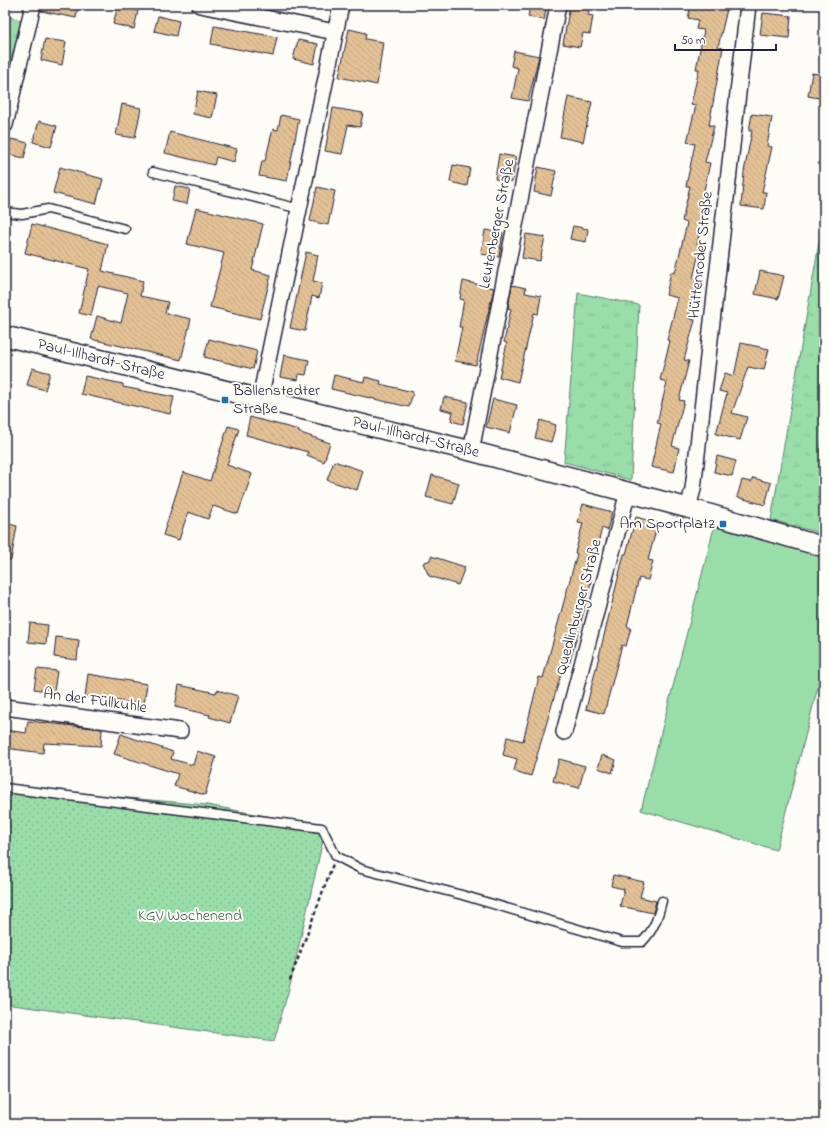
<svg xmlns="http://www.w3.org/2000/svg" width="829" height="1129" font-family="'Indie Flower',sans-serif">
  <defs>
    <pattern id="grass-tufts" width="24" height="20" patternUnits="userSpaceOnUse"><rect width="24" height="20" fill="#99dda9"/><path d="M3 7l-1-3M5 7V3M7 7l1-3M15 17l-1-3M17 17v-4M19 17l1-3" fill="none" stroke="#84bd92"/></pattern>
    <pattern id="garden-dots" width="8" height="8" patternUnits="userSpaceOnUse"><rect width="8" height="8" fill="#99dda9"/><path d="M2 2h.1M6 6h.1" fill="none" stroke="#84bd92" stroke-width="1.8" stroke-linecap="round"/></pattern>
    <pattern id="building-back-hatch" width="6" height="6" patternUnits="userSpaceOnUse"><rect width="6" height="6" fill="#e4c195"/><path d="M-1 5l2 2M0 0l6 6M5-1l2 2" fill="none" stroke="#c3a681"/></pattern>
  </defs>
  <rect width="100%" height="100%" fill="#fdfcf7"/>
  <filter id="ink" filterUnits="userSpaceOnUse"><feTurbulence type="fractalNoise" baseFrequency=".025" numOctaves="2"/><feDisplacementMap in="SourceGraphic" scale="8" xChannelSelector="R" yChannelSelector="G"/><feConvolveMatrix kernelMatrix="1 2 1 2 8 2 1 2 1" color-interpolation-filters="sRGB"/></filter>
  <g filter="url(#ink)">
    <path fill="url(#grass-tufts)" stroke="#5e8072" d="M5 15 21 21 5 91Z
      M824 214V534L771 520Z
      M578 293 639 305 631 480 564 462Z"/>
    <path fill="url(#garden-dots)" stroke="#5e8072" d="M5 787 207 805 326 827 289 989 274 1041 5 1004Z"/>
    <path fill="#99dda9" stroke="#5e8072" d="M715 524 824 554V663L776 850 641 810Z"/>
    <path fill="url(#building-back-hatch)" stroke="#22223b" d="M42 5H78L76 18 41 11Z
      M530 5H547L544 20 528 17Z
      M570 5H590L588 15 593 16 590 34 583 33 580 47 563 44Z
      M691 5H728L718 47 723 48 709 125 714 126 705 162 710 163 701 204 706 205 697 244 701 245 693 278 698 279 688 318 695 320 684 360 689 361 679 400 684 401 672 446 679 448 674 472 651 467 661 424 657 423 667 382 660 380 670 341 667 340 678 298 666 295 671 272 675 273 687 223 682 221 690 186H686L695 144 687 142 696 105 691 104 699 69H696L704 30 696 29 698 20 688 18Z
      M118 6 138 11 134 29 113 24Z
      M763 13 791 16 789 38 760 35Z
      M158 16 179 21 176 36 154 31Z
      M214 26 277 37 273 56 211 44Z
      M349 29 366 33 365 39 383 42 377 85 339 77Z
      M45 39 66 42 62 65 41 60Z
      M298 40 318 44 314 64 293 59Z
      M514 51 539 56 528 101 512 98 518 68 511 66Z
      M812 73 824 75V99L808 96Z
      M198 91 217 95 212 118 193 114Z
      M568 97 592 102 583 142 560 137Z
      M122 104 141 108 135 138 116 135Z
      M333 108 363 113 360 127 348 125 342 154 325 151Z
      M752 114 772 117 767 146 772 147 762 192H766L764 209 741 206 744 172 752 131H749Z
      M281 115 299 119 287 181 259 176 262 161H265L273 129 278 130Z
      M39 121 57 126 51 147 33 142Z
      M170 132 237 149 234 162 216 157 214 165 165 153Z
      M11 139 28 143 24 158 7 154Z
      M499 154 516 157 512 182 495 179Z
      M453 165 470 168 467 186 450 182Z
      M60 167 103 179 96 204 53 193Z
      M538 167 556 171 551 196 534 192Z
      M175 186 190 189 187 204 172 201Z
      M317 187 335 191 328 225 310 221Z
      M196 208 263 224 252 270 271 275 260 319 210 307 224 253 187 244Z
      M32 224 108 244 102 271 143 281 140 296 168 302 165 313 191 319 181 360 91 339 97 316 121 323 128 293 98 286 91 316 79 313 89 269 25 253Z
      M573 226 588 229 586 242 570 239Z
      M485 230 503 233 499 257 481 254Z
      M526 234 545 237 540 261 522 258Z
      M306 252 318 255 313 281 322 283 319 298 312 296 305 331 290 328Z
      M760 271 784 276 778 299 755 294Z
      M463 281 494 288 476 365 455 361 462 327H459L464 300 460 299Z
      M512 285 526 288 525 293 541 296 538 314 534 313 518 382 499 377 507 343 504 342 511 309 508 308Z
      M209 339 257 351 253 369 204 357Z
      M741 343 769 349 764 370 748 367 732 413 747 417 740 440 716 434 727 393 719 391 725 373 734 376Z
      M284 355 309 360 306 375 299 374 298 380 280 377Z
      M32 368 50 373 45 390 27 385Z
      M334 375 364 382 365 377 381 381 380 384 413 392 409 407 331 389Z
      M85 376 123 384V387L174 397 170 414 81 394Z
      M444 397 468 402 463 424 451 421 453 412 441 409Z
      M493 399 517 405 510 433 486 427Z
      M250 417 299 430 298 432 330 443 324 462 307 455 308 452 246 435Z
      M540 420 556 425 551 442 535 438Z
      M228 426 239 429 227 465 252 474 238 514 213 506 208 519 188 512 179 540 163 535 183 472 210 481Z
      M717 456 736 461 732 476 714 472Z
      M334 461 363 471 357 490 327 480Z
      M432 475 459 483 453 504 426 497Z
      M753 478 771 483 765 505 737 497 742 480 751 482Z
      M583 504 612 512 607 530 602 528 590 575 592 576 588 596 569 665 564 664 531 776 514 771 517 759 503 755 507 737 523 741 539 677 543 678 577 554 575 553 583 523 578 522Z
      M636 517 658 523 648 560 653 561 648 580 639 578 627 626 631 628 626 646 622 645 604 714 586 709 624 554H626Z
      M5 523 17 526 11 560H5Z
      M431 556 465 567 458 585 429 576 423 563 430 560Z
      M30 623 48 625 46 644 28 642Z
      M56 637 79 640 77 660 54 657Z
      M37 669 57 671 54 692 34 689Z
      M88 674 147 684 144 704 85 697Z
      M179 685 216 693 217 690 238 696 230 723 209 717 210 715 175 707Z
      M28 721 102 729 101 746 44 743 43 753 5 748V730L26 733Z
      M121 734 173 752 171 759 193 765 197 751 216 757 205 795 174 786 178 774 114 754Z
      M602 755 616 760 612 773 598 768Z
      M559 759 585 766 579 788 553 781Z
      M613 875 644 882 640 897 656 901 653 913 620 906 624 889 611 886Z"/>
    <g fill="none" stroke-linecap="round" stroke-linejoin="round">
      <defs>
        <path id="service" d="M153 172 300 209
          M5 212 22 214 48 209 125 229
          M5 788 322 828 336 856 361 869 462 895 622 942H642C654 930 658 917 662 901"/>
        <path id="minor" d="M200 5 335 32
          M5 125 33 5
          M260 399 341 5
          M471 451 558 5
          M688 508 693 489 748 5
          M5 707 180 731
          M564 732 628 492"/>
        <g id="tertiary">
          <path id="s1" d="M5 336 471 451 688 508 824 547"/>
        </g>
      </defs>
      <use href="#service" stroke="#22223b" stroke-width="11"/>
      <use href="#minor" stroke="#22223b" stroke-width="18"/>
      <use href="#tertiary" stroke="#22223b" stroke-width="22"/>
      <path stroke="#22223b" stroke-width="2.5" stroke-dasharray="4 3" stroke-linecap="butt" d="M290 980 333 864"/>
      <use href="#service" stroke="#fdfcf7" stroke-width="8"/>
      <use href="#minor" stroke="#fdfcf7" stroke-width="15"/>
      <use href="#tertiary" stroke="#fdfcf7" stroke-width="19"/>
    </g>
  </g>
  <g fill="#1f6fb2" stroke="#fdfcf7" stroke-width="1.5">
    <rect x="221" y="396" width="8" height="8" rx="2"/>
    <rect x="719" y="520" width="8" height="8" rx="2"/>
  </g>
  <g text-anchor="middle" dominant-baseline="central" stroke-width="4" stroke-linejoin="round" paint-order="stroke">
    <g font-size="16" fill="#22223b" stroke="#fdfcf7">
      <text transform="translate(497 224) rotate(-79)">Leutenberger Straße</text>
      <text transform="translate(701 255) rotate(-84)">Hüttenroder Straße</text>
      <text stroke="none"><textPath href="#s1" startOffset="99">Paul-Illhardt-Straße</textPath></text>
      <text stroke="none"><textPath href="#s1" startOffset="423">Paul-Illhardt-Straße</textPath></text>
      <text transform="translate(579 607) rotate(-75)">Quedlinburger Straße</text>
      <text transform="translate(95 701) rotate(8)">An der Füllkuhle</text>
    </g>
    <g font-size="16" fill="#22223b" stroke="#fdfcf7" text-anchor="start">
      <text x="233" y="391">Ballenstedter<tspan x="233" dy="18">Straße</tspan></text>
      <text x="715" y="524" text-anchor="end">Am Sportplatz</text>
    </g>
    <g font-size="16" fill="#465a5c" stroke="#fdfcf7">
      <text x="190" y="916">KGV Wochenend</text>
    </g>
  </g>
  <rect width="829" height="1129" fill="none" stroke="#fdfcf7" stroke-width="20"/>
  <rect x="10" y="10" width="809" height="1109" fill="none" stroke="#22223b" stroke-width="1.5" filter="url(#ink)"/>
  <path d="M675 44v6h101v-6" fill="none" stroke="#22223b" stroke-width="2"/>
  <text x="681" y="44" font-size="12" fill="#22223b" stroke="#fdfcf7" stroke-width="3" paint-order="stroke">50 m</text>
</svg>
